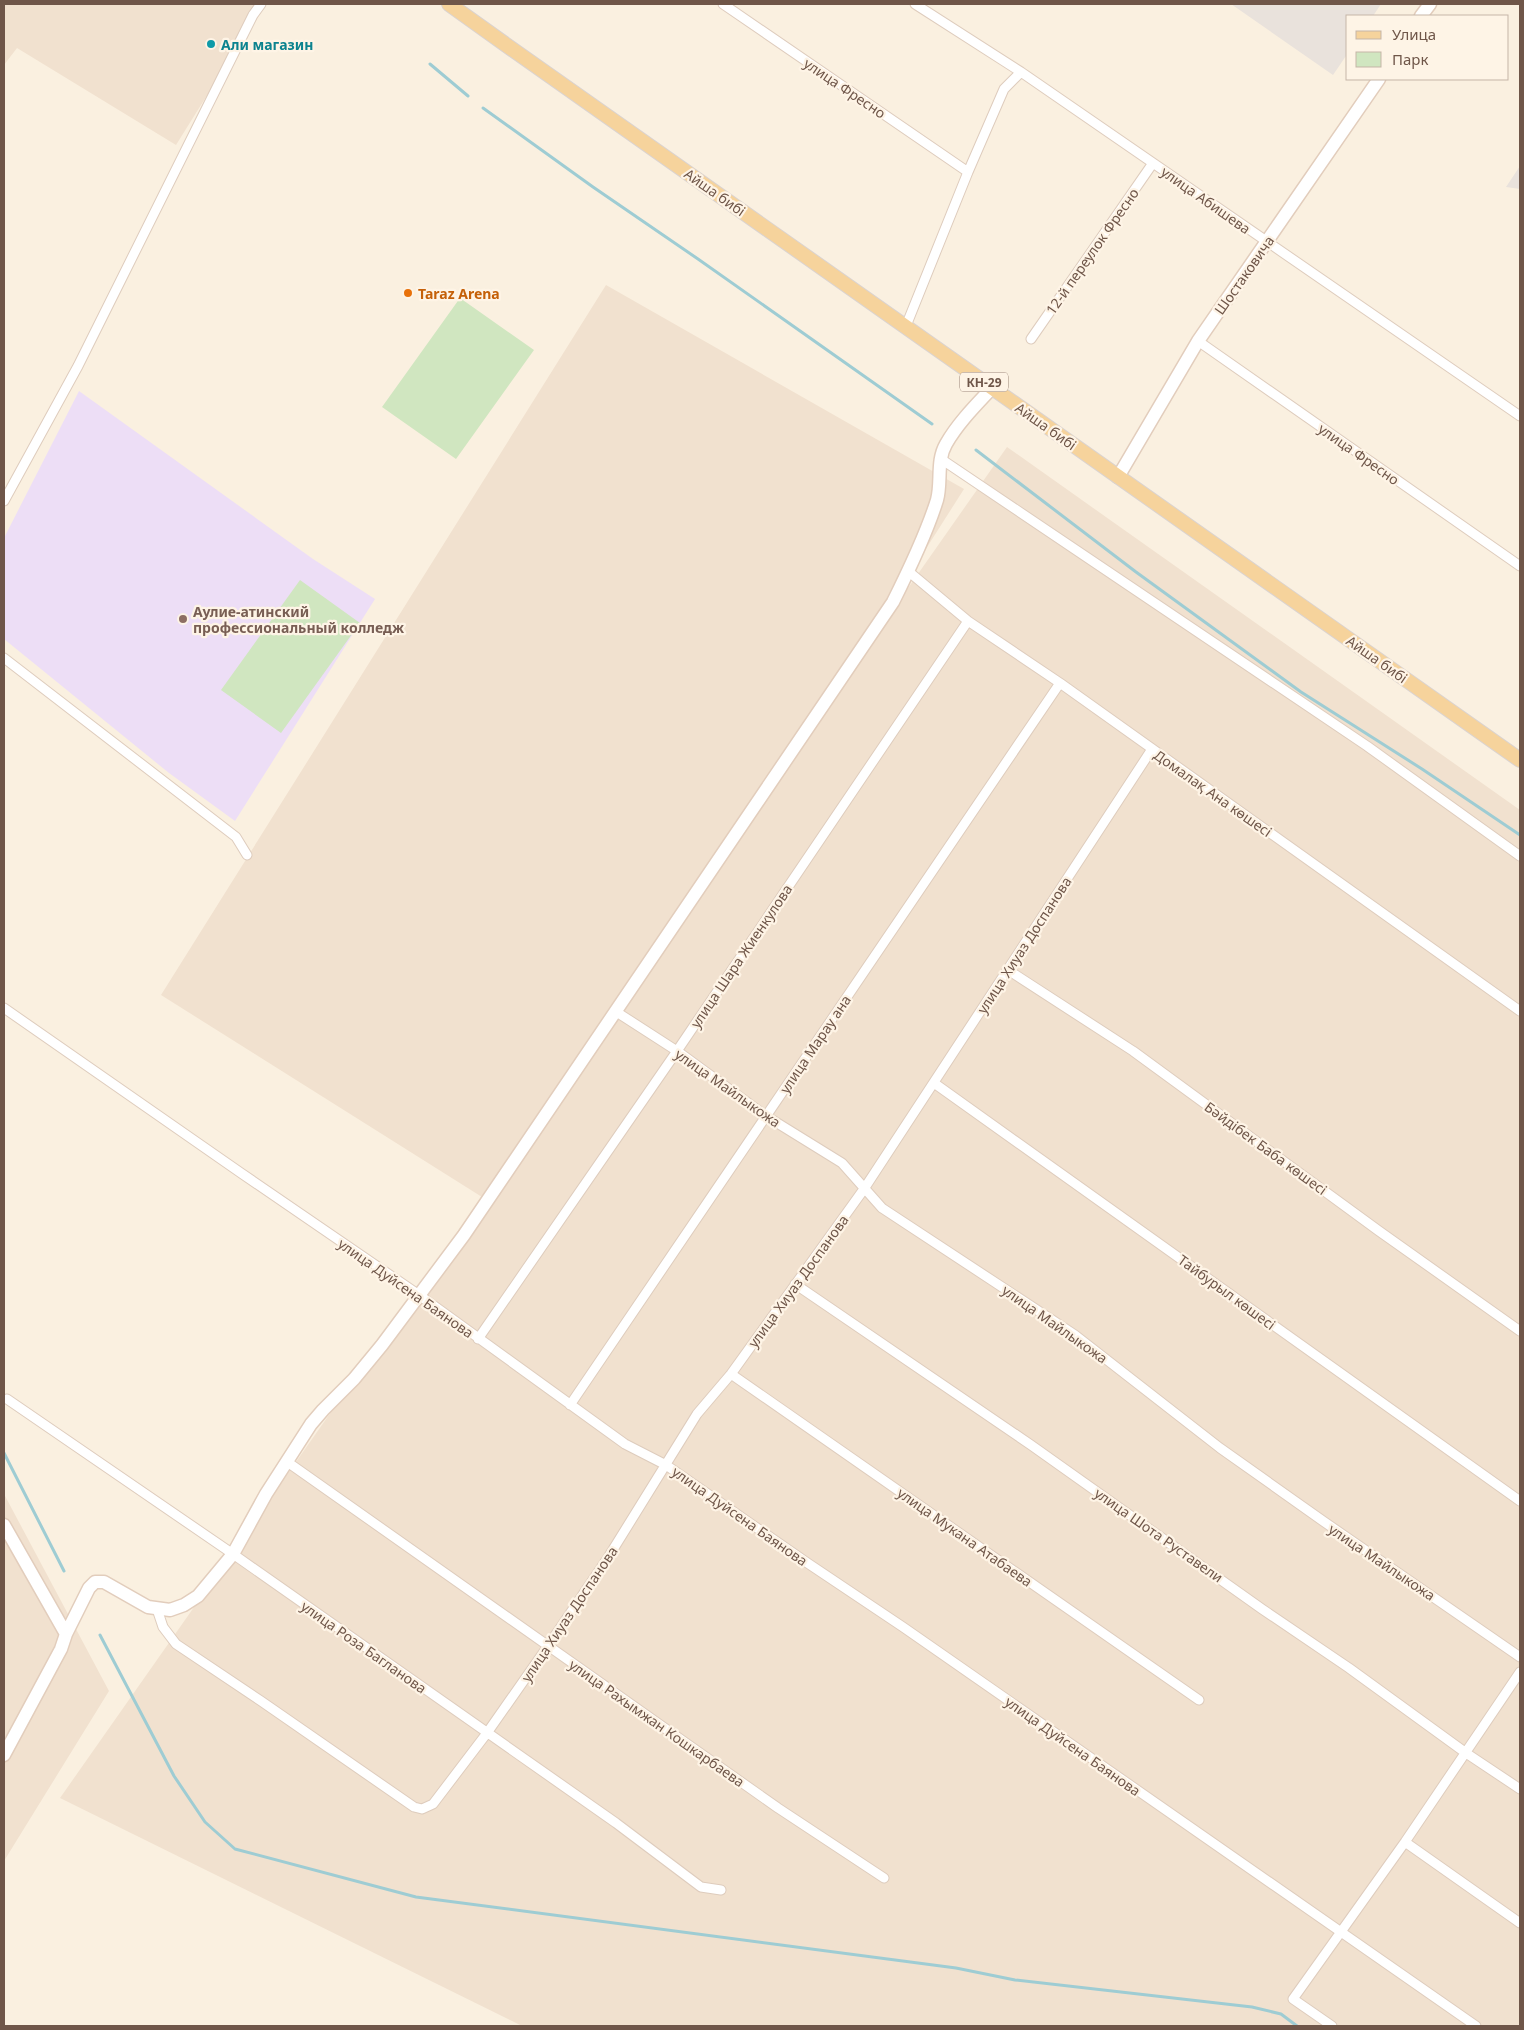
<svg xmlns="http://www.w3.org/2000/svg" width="1524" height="2030" font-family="'Noto Sans',sans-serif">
  <rect width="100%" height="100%" fill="#faf0e0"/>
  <path fill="#f1e1cf" d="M4 4H264L176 145 17 48 4 65Z
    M606 285 964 489 908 577 765 792 1007 447 1520 810V2026H522L60 1798 482 1197 161 995Z
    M4 1494 109 1691 4 1861Z"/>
  <path fill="#e9e2dc" d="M1231 4H1381L1373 16H1348V53L1333 75Z
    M1520 166V189L1506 187Z"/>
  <path fill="#eddef6" d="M79 391 313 559 375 599 235 821 169 773 4 639V538Z"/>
  <path fill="#d0e6c0" d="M460 298 534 350 456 459 382 407Z
    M300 580 360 623 281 733 221 690Z"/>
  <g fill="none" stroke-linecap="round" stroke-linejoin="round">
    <path stroke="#9eccd3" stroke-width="3" d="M430 64 468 96
      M483 108 593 187 698 259 932 424
      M976 450 1136 572 1301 692 1422 769 1520 835
      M4 1453 64 1571
      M100 1635 174 1776 205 1822 235 1849 416 1897 956 1968 1015 1980 1252 2007 1281 2014 1297 2026"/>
    <defs>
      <path id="street" d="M723 4 968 172
        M915 4 1021 72 1520 416
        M906 326 968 172 1004 89 1021 72
        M1031 339 1153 163
        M1198 341 1520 566
        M941 459 1367 746 1520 856
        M4 501 78 366 253 15 261 4
        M908 571 968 621 1060 683 1520 1011
        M4 658 236 837 247 855
        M1008 970 1133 1051 1379 1231 1520 1331
        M4 1008 241 1173 419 1295 625 1444 666 1465 806 1562 903 1627 1476 2026
        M615 1011 677 1051 766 1116 842 1163 882 1208 1075 1335 1220 1448 1323 1521 1520 1657
        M934 1083 1520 1501
        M795 1284 1031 1445 1262 1609 1349 1668 1466 1753 1520 1789
        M478 1339 677 1051 968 621
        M731 1374 1199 1700
        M7 1399 233 1554 616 1823 701 1887 721 1890
        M570 1405 1060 683
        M286 1461 778 1808 884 1878
        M157 1609 163 1627 176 1644 261 1701 414 1807 422 1809 433 1804 487 1733 548 1646 609 1556 697 1414 731 1374 864 1189 1152 749
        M1405 1842 1520 1923
        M1332 2026 1293 1999 1405 1842 1520 1672"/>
      <path id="secondary" d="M1421 16 1430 4
        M1118 477 1198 341 1379 79
        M4 1525 66 1634 61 1649 4 1755
        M66 1634 89 1588 95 1582H104L148 1607 170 1610 184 1605 198 1596 233 1554 266 1494 311 1424 323 1410 354 1379 382 1345 464 1235 893 602C909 570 926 535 937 500 942 482 936 461 946 444 958 423 976 405 992 388"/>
      <path id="primary" d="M449 4 509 47 1520 760"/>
    </defs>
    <use href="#street" stroke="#deccbd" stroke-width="11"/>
    <use href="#secondary" stroke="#e2cdbc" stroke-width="15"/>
    <use href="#primary" stroke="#dad3d0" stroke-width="16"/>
    <use href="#street" stroke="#fff" stroke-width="9"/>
    <use href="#secondary" stroke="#fff" stroke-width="12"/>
    <use href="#primary" stroke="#f6d39c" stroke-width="14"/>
  </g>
  <circle fill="#0f9aa8" stroke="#fef4e6" stroke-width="2" cx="211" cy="44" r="5"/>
  <circle fill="#e8710a" stroke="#fef4e6" stroke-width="2" cx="408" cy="293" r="5"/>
  <circle fill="#8d6e63" stroke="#fef4e6" stroke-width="2" cx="183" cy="619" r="5"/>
  <g text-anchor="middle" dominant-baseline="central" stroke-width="4.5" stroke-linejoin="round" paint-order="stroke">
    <rect fill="#fef4e6" stroke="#9a8578" stroke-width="1" x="960" y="372.5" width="48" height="19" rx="4"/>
    <g font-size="12" font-weight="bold" fill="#6f5649">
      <text x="984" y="382">КН-29</text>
    </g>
    <g font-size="14" font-weight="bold" fill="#0d838f" stroke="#fef4e6" text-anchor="start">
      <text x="221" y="44">Али магазин</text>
    </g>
    <g font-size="14" fill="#6f5649" stroke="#fef4e6">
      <text transform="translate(845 88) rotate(34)">улица Фресно</text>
      <text transform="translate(715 192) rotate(35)">Айша бибі</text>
      <text transform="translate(1206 200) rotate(35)">улица Абишева</text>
      <text transform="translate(1092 251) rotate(-55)">12-й переулок Фресно</text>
      <text transform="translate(1244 275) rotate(-55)">Шостаковича</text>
      <text transform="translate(1046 426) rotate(35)">Айша бибі</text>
      <text transform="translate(1359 454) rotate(35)">улица Фресно</text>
      <text transform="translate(1377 659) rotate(35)">Айша бибі</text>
      <text transform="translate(1213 793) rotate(35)">Домалақ Ана көшесі</text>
      <text transform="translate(1024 945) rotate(-57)">улица Хиуаз Доспанова</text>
      <text transform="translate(741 956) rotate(-56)">улица Шара Жиенкулова</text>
      <text transform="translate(815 1044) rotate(-56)">улица Марау ана</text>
      <text transform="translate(728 1088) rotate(35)">улица Майлыкожа</text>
      <text transform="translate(1266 1148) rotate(36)">Бәйдібек Баба көшесі</text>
      <text transform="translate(798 1281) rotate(-54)">улица Хиуаз Доспанова</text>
      <text transform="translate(406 1288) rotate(35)">улица Дуйсена Баянова</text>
      <text transform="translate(1227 1292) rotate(36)">Тайбурыл көшесі</text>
      <text transform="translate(1055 1324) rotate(35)">улица Майлыкожа</text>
      <text transform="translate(740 1516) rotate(35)">улица Дуйсена Баянова</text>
      <text transform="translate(1159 1535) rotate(35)">улица Шота Руставели</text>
      <text transform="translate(965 1537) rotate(35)">улица Мукана Атабаева</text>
      <text transform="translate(1382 1562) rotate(34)">улица Майлыкожа</text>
      <text transform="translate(569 1614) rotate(-56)">улица Хиуаз Доспанова</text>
      <text transform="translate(364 1647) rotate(35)">улица Роза Багланова</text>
      <text transform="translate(657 1723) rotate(35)">улица Рахымжан Кошкарбаева</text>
      <text transform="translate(1073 1746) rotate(35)">улица Дуйсена Баянова</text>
    </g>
    <g font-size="14" font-weight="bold" fill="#c56008" stroke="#fef4e6" text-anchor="start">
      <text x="418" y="293">Taraz Arena</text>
    </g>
    <g font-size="14" font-weight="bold" fill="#785e54" stroke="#fef4e6" text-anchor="start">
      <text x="193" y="611">Аулие-атинский<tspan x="193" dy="16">профессиональный колледж</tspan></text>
    </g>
  </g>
  <rect width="1524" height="2030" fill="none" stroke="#6f5649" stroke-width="10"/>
  <rect x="1346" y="15" width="162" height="65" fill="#fef4e6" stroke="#c5b5a7"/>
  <rect x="1356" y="31" width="25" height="8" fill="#f6d39c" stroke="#c5b5a7"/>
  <text x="1392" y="40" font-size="15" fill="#6f5649">Улица</text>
  <rect x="1356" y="52" width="25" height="15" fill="#d0e6c0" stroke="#c5b5a7"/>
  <text x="1392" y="65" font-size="15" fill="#6f5649">Парк</text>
</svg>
